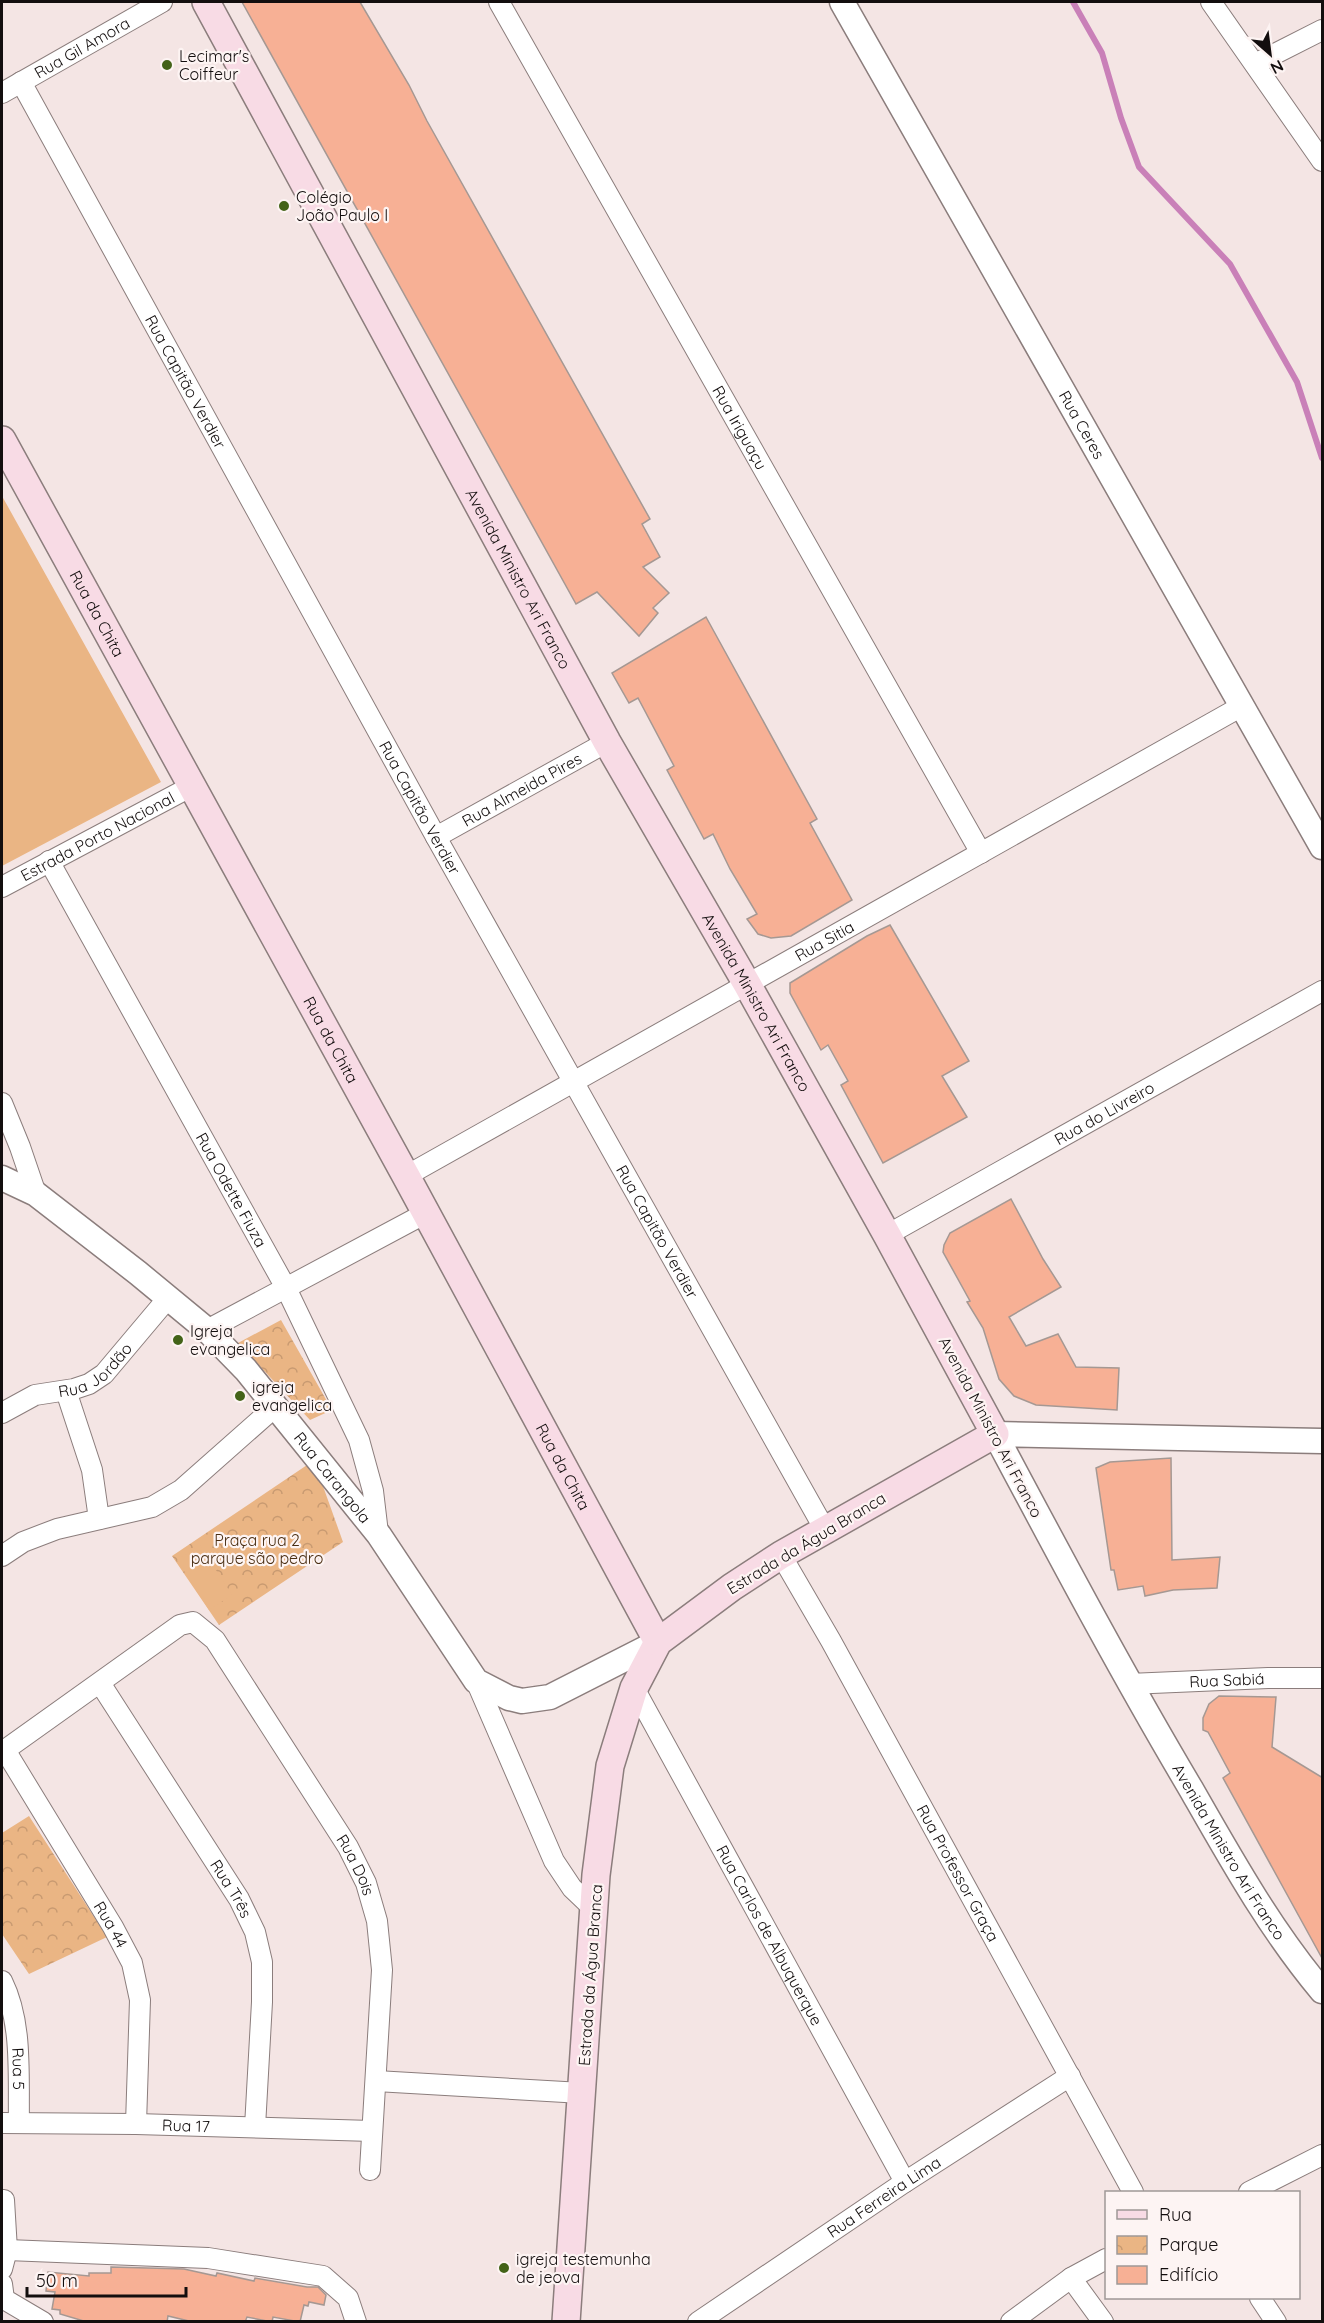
<svg xmlns="http://www.w3.org/2000/svg" width="1324" height="2323" font-family="Quicksand,sans-serif">
  <defs>
    <pattern id="park-crowns" width="20" height="18" patternUnits="userSpaceOnUse" patternTransform="scale(1.5)"><rect width="20" height="18" fill="#eab584"/><path d="M2 6a3 3 0 1 1 6 0M12 15a3 3 0 1 1 6 0" fill="none" stroke="#c89a71"/></pattern>
  </defs>
  <rect width="100%" height="100%" fill="#f4e5e4"/>
  <path fill="url(#park-crowns)" d="M281 1320 332 1410 310 1420 238 1343Z
    M310 1463 319 1475 343 1542 219 1625 172 1556Z
    M29 1816 107 1937 29 1974 2 1934V1833Z"/>
  <path fill="#eab584" d="M2 496 161 782 2 866Z
    M200 1545 232 1595 209 1610 177 1560Z"/>
  <g fill="none" stroke-linecap="round" stroke-linejoin="round">
    <path stroke="#c980b8" stroke-width="6" d="M1073 2 1102 53 1121 118 1139 167 1230 264 1297 382 1322 458"/>
  </g>
  <path fill="#f7b095" stroke="#a59893" stroke-width="1.5" d="M242 2H360L409 85 427 121 650 519 642 524 660 557 643 567 669 593 653 608 658 613 639 636 597 592 576 604Z
    M706 617 817 819 810 823 852 900 791 936 771 938 758 934 747 919 757 914 730 869 713 834 704 839 667 770 674 766 638 698 629 703 612 673Z
    M890 925 969 1061 942 1076 967 1117 883 1163 841 1085 848 1081 828 1045 821 1050 790 993V983L867 936Z
    M1011 1199 1043 1259 1061 1287 1009 1317 1026 1346 1058 1334 1076 1367 1119 1368 1117 1410 1036 1405 1014 1396 999 1379 983 1328 967 1302 970 1301 943 1252 944 1245 950 1233Z
    M1171 1458 1172 1560 1220 1557 1217 1588 1173 1590 1145 1596 1143 1586 1118 1590 1114 1570H1111L1096 1468 1110 1462Z
    M1219 1696 1276 1697 1272 1747 1323 1778V1960L1223 1778 1230 1773 1208 1732 1203 1730V1718L1209 1704Z
    M111 2267 184 2269 216 2276 217 2273 254 2281 255 2278 307 2287H318L326 2295 324 2305 309 2302 308 2306 304 2305 300 2322 273 2317 272 2322 247 2317 245 2322H193L168 2316 167 2322H87L60 2314V2310L52 2309 55 2292 46 2291 48 2272 89 2276V2273H111Z"/>
  <g fill="none" stroke-linecap="round" stroke-linejoin="round">
    <defs>
      <g id="minor">
        <path id="s1" d="M499 2 981 853"/>
        <path d="M1211 2 1322 161"/>
        <path d="M1255 64 1322 30"/>
        <path id="s2" d="M21 82 436 837 825 1530"/>
        <path id="s3" d="M2 93 162 2"/>
        <path id="s4" d="M436 837 607 742"/>
        <path id="s5" d="M49 861 286 1288 359 1440 373 1491 378 1533"/>
        <path id="s6" d="M2 887 192 786"/>
        <path d="M2 1103 20 1147 36 1194"/>
        <path id="s7" d="M406 1176 1242 706"/>
        <path id="s8" d="M887 1235 1322 991"/>
        <path d="M207 1330 426 1213"/>
        <path d="M66 1391 92 1470 99 1519"/>
        <path id="s9" d="M2 1413 35 1395 74 1389 89 1384 104 1374 168 1298"/>
        <path id="s10" d="M781 1555 831 1641 1133 2192"/>
        <path d="M2 1556 23 1542 57 1529 152 1507 181 1490 276 1406"/>
        <path d="M476 1681 554 1861 572 1888 594 1909"/>
        <path id="s11" d="M100 1683 239 1899 255 1932 262 1962V2002L255 2127"/>
        <path id="s12" d="M1129 1684 1268 1678H1322"/>
        <path id="s13" d="M634 1688 905 2182"/>
        <path id="s14" d="M5 1750 113 1927 132 1963 140 2000 136 2124"/>
        <path id="s15" d="M2 1752 180 1625 193 1622 215 1640 348 1847 366 1883 377 1921 382 1970 370 2170"/>
        <path id="s16" d="M2 1981C23 2023 18 2076 19 2123"/>
        <path d="M376 2081 582 2093"/>
        <path id="s17" d="M2 2123 136 2124 372 2131"/>
        <path d="M1249 2192 1322 2155"/>
        <path d="M7 2250 208 2258 323 2276 348 2298 356 2322"/>
        <path d="M2 2269 7 2250 4 2200"/>
        <path d="M1071 2278 1103 2322"/>
        <path d="M2 2284 4 2299 43 2322"/>
        <path d="M1260 2298 1276 2322"/>
        <path id="s18" d="M698 2322 905 2182 1070 2076"/>
        <path d="M1011 2322 1071 2278 1106 2259"/>
      </g>
      <g id="tertiary">
        <path id="s19" d="M842 2 1322 847"/>
        <path id="s20" d="M2 1178 36 1194 138 1273 207 1330 246 1370 379 1535 476 1681 509 1698 522 1701 550 1697 658 1642"/>
        <path id="s21" d="M1322 1441 995 1434C1059 1554 1122 1673 1191 1789 1231 1859 1270 1929 1322 1991"/>
      </g>
      <g id="secondary">
        <path id="s22" d="M206 2 607 742 747 984 887 1235 995 1434 781 1555 732 1587 658 1642 634 1688 610 1766 596 1875 566 2322"/>
        <path id="s23" d="M2 440 406 1176 658 1642"/>
      </g>
    </defs>
    <use href="#minor" stroke="#8b7d7c" stroke-width="22"/>
    <use href="#tertiary" stroke="#8b7d7c" stroke-width="27"/>
    <use href="#secondary" stroke="#8b7d7c" stroke-width="30"/>
    <use href="#minor" stroke="#fff" stroke-width="20"/>
    <use href="#tertiary" stroke="#fff" stroke-width="24"/>
    <use href="#secondary" stroke="#f8dbe5" stroke-width="27"/>
  </g>
  <g fill="#436318" stroke="#fdf4f3" stroke-width="2">
    <circle cx="167" cy="65" r="6"/>
    <circle cx="284" cy="206" r="6"/>
    <circle cx="178" cy="1340" r="6"/>
    <circle cx="240" cy="1396" r="6"/>
    <circle cx="504" cy="2268" r="6"/>
  </g>
  <g text-anchor="middle" dominant-baseline="central" stroke-width="4.5" stroke-linejoin="round" paint-order="stroke">
    <g font-size="16" fill="#130e0e" stroke="#fdf4f3">
      <text stroke="none"><textPath href="#s3" startOffset="92">Rua Gil Amora</textPath></text>
      <text stroke="none"><textPath href="#s2" startOffset="342">Rua Capitão Verdier</textPath></text>
      <text stroke="none"><textPath href="#s19" startOffset="486">Rua Ceres</textPath></text>
      <text stroke="none"><textPath href="#s1" startOffset="489">Rua Iriguaçu</textPath></text>
      <text stroke="none"><textPath href="#s22" startOffset="656">Avenida Ministro Ari Franco</textPath></text>
      <text stroke="none"><textPath href="#s23" startOffset="198">Rua da Chita</textPath></text>
      <text stroke="none"><textPath href="#s4" startOffset="98">Rua Almeida Pires</textPath></text>
      <text stroke="none"><textPath href="#s2" startOffset="828">Rua Capitão Verdier</textPath></text>
      <text stroke="none"><textPath href="#s6" startOffset="108">Estrada Porto Nacional</textPath></text>
      <text stroke="none"><textPath href="#s7" startOffset="480">Rua Sitia</textPath></text>
      <text stroke="none"><textPath href="#s22" startOffset="1142">Avenida Ministro Ari Franco</textPath></text>
      <text stroke="none"><textPath href="#s23" startOffset="684">Rua da Chita</textPath></text>
      <text stroke="none"><textPath href="#s8" startOffset="249">Rua do Livreiro</textPath></text>
      <text stroke="none"><textPath href="#s5" startOffset="376">Rua Odette Fiuza</textPath></text>
      <text stroke="none"><textPath href="#s2" startOffset="1314">Rua Capitão Verdier</textPath></text>
      <text stroke="none"><textPath href="#s9" startOffset="105">Rua Jordão</textPath></text>
      <text transform="translate(991 1427) rotate(62)">Avenida Ministro Ari Franco</text>
      <text stroke="none"><textPath href="#s23" startOffset="1170">Rua da Chita</textPath></text>
      <text stroke="none"><textPath href="#s20" startOffset="450">Rua Carangola</textPath></text>
      <text transform="translate(806 1543) rotate(-31)">Estrada da Água Branca</text>
      <text stroke="none"><textPath href="#s12" startOffset="98">Rua Sabiá</textPath></text>
      <text stroke="none"><textPath href="#s21" startOffset="806">Avenida Ministro Ari Franco</textPath></text>
      <text stroke="none"><textPath href="#s15" startOffset="526">Rua Dois</textPath></text>
      <text stroke="none"><textPath href="#s10" startOffset="364">Rua Professor Graça</textPath></text>
      <text stroke="none"><textPath href="#s11" startOffset="244">Rua Três</textPath></text>
      <text stroke="none"><textPath href="#s14" startOffset="204">Rua 44</textPath></text>
      <text stroke="none"><textPath href="#s13" startOffset="282">Rua Carlos de Albuquerque</textPath></text>
      <text transform="translate(590 1975) rotate(-86)">Estrada da Água Branca</text>
      <text stroke="none"><textPath href="#s16" startOffset="90">Rua 5</textPath></text>
      <text stroke="none"><textPath href="#s17" startOffset="184">Rua 17</textPath></text>
      <text stroke="none"><textPath href="#s18" startOffset="224">Rua Ferreira Lima</textPath></text>
    </g>
    <g font-size="16" fill="#130e0e" stroke="#fdf4f3" text-anchor="start">
      <text x="179" y="56">Lecimar's<tspan x="179" dy="18">Coiffeur</tspan></text>
      <text x="296" y="197">Colégio<tspan x="296" dy="18">João Paulo I</tspan></text>
      <text x="190" y="1331">Igreja<tspan x="190" dy="18">evangelica</tspan></text>
      <text x="252" y="1387">igreja<tspan x="252" dy="18">evangelica</tspan></text>
      <text x="516" y="2259">igreja testemunha<tspan x="516" dy="18">de jeova</tspan></text>
    </g>
    <g font-size="16" fill="#4a2e12" stroke="#fdf4f3">
      <text x="257" y="1540">Praça rua 2<tspan x="257" dy="18">parque são pedro</tspan></text>
    </g>
  </g>
  <rect width="1324" height="2323" fill="none" stroke="#130e0e" stroke-width="6"/>
  <rect x="1105" y="2191" width="195" height="108" fill="#fdf4f3" stroke="#9f9897" stroke-width="1.5"/>
  <rect x="1117" y="2210" width="30" height="9" fill="#f8dbe5" stroke="#9f9897" stroke-width="1.5"/>
  <text x="1159" y="2221" font-size="18" fill="#130e0e">Rua</text>
  <rect x="1117" y="2236" width="30" height="18" fill="url(#park-crowns)" stroke="#9f9897" stroke-width="1.5"/>
  <text x="1159" y="2251" font-size="18" fill="#130e0e">Parque</text>
  <rect x="1117" y="2266" width="30" height="18" fill="#f7b095" stroke="#9f9897" stroke-width="1.5"/>
  <text x="1159" y="2281" font-size="18" fill="#130e0e">Edifício</text>
  <g transform="translate(1270 54) rotate(152)" stroke="#fdf4f3" stroke-width="4.5" paint-order="stroke">
  <path d="M0-4.5L10 22L0 15L-10 22Z" fill="#130e0e"/>
  <text y="-9" font-size="16" font-weight="bold" text-anchor="middle" fill="#130e0e">N</text>
  </g>
  <path d="M27 2287v9h159v-9" fill="none" stroke="#130e0e" stroke-width="3"/>
  <text x="36" y="2287" font-size="18" fill="#130e0e" stroke="#fdf4f3" stroke-width="4.5" paint-order="stroke">50 m</text>
</svg>
